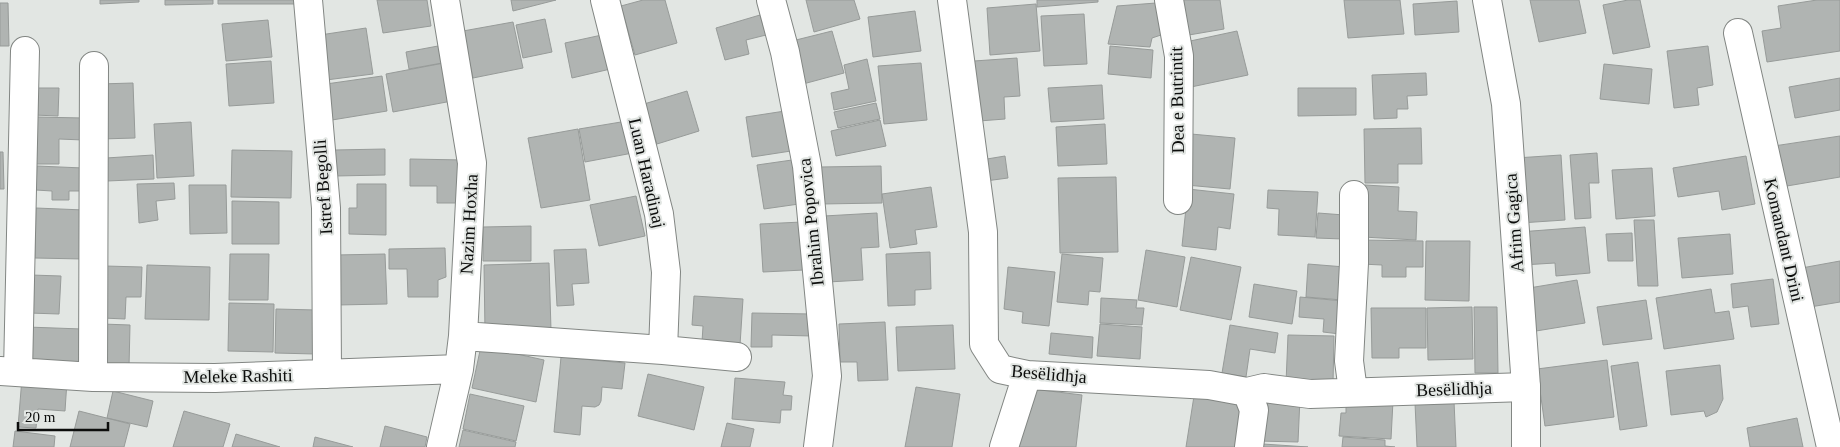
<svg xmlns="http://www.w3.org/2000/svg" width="1840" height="447" font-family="'Times New Roman',serif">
  <rect width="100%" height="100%" fill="#e2e6e3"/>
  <path fill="#b0b4b2" stroke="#979b99" d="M100 0H139V2L100 4Z
    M165 0H213V4L165 5Z
    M218 0H302V4H218Z
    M377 0H427L431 26 383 33Z
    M511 0H556L513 11Z
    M643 0H665L677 43 635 55 621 6Z
    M806 0H854L860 19 814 32Z
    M1037 0H1098V2L1037 7Z
    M1177 0H1220L1224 29 1183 36Z
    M1344 0H1400L1404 34 1348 38Z
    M1530 0H1579L1586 33 1539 42Z
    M1628 0H1640L1650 47 1613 54 1603 5Z
    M1817 0H1840V51L1767 62 1762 31 1781 28 1778 6Z
    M1457 1 1459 32 1415 35 1413 4Z
    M0 3H8L9 46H0Z
    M1156 3 1161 35 1152 38 1150 47 1108 44 1117 6Z
    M1036 4 1040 51 990 55 987 8Z
    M915 11 921 51 873 57 868 17Z
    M1084 14 1087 64 1044 66 1041 16Z
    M760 15 766 35 746 40 749 54 725 60 716 28Z
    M545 19 552 52 523 58 516 25Z
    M268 20 272 57 226 61 222 24Z
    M513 22 523 68 473 78 463 31Z
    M366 28 373 74 326 80 320 35Z
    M832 31 844 73 803 84 792 41Z
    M1237 31 1248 75 1191 87 1181 43Z
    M611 33 619 67 572 78 565 43Z
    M438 46 442 63 409 69 406 52Z
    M1110 46 1153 50 1151 78 1108 74Z
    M1708 46 1713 85 1697 88 1699 105 1674 108 1667 51Z
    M1017 58 1020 96 1004 97 1005 119 979 121 974 61Z
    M867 59 876 101 834 110 831 93 849 89 844 65Z
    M271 61 274 103 229 106 226 64Z
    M444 63 452 101 393 112 386 74Z
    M921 63 927 120 884 124 878 66Z
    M1604 64 1652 69 1649 104 1600 99Z
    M1426 73 1427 95 1407 96 1408 109H1397V118L1374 119 1372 75Z
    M382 76 387 111 332 120 326 84Z
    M1840 78V110L1795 118 1789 87Z
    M133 83 135 138 101 139 99 84Z
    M1102 85 1104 119 1051 122 1048 88Z
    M34 88H59L58 116 34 115Z
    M1298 88H1356V115L1298 116Z
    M687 91 699 131 657 144 644 104Z
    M876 103 880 119 838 128 834 112Z
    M785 111 791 151 752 157 746 117Z
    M37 117 83 118V140L59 139V164H36Z
    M633 120 638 152 585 162 579 129Z
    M880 120 886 146 836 156 831 131Z
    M191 122 194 176 157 178 154 124Z
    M1105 124 1107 164 1058 166 1056 127Z
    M1421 128 1422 164H1398V183H1365L1364 129Z
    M578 129 590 200 541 208 528 138Z
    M1191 134 1235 138 1230 189 1186 185Z
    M1840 136V177L1781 187 1774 146Z
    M385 149V175L335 176V150Z
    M232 150 292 151 291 198 231 197Z
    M0 152H3L4 189H0Z
    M1597 153 1599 183H1589L1591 218 1575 219 1570 155Z
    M153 155 154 179 107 181 106 158Z
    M1561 155 1565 220 1520 223 1516 158Z
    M1005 156 1008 178 978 182 975 161Z
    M1746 156 1755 204 1722 210 1719 191 1678 197 1673 168Z
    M410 159 464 160V203H437V186H410Z
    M792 160 799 204 764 209 757 165Z
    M37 166 83 168 82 191H69V200H52V191L36 190Z
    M881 166 882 203 821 204 820 167Z
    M1652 168 1655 216 1616 219 1612 170Z
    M1116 177 1118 252 1060 253 1058 178Z
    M174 183 175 199 156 201 158 220 139 223 137 184Z
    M357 184H386V235L349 234V208H357Z
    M189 185H226L227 233 190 234Z
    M1365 185 1399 187 1398 211 1417 212 1416 240 1363 237Z
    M931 187 937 227 915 230 917 244 890 248 882 194Z
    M1188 189 1234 194 1230 229 1218 227 1216 250 1182 246Z
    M1268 190 1318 192 1315 237 1278 235 1279 209 1267 208Z
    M636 196 645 236 599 246 590 205Z
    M232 201 279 202V244H232Z
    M36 208 84 210 83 259 35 258Z
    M877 213 879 247 861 248 863 280 828 282 824 216Z
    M1318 213 1344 215 1343 239 1316 238Z
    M1634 220H1654L1658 286H1638Z
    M802 222 804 270 763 272 760 224Z
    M531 226V261H483V227Z
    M1585 227 1590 273 1556 276 1555 263 1522 265 1519 232Z
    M1632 233 1633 261H1608L1606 234Z
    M1730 234 1733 274 1682 278 1678 238Z
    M1361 240 1423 241V267H1406V277H1382V265L1361 264Z
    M1426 241H1470L1469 301 1425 300Z
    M445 248 446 277 438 280V297H408L407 269H389V249Z
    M586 249 589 283 572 284 574 305 557 306 554 250Z
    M1146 250 1185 257 1177 307 1138 300Z
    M930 252 931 289 915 290V305L888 306 886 254Z
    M230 254H269L268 300H229Z
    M385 254 387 304 337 305 336 255Z
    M1062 254 1103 258 1100 292 1089 291 1088 305 1057 302Z
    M1191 257 1241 267 1231 320 1180 310Z
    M1840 261V302L1804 308 1796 269Z
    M549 263 551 330 485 332 484 265Z
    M1308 264 1345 267 1342 300 1306 297Z
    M147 265 210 267 209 320 145 319Z
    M105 266 142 267 141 297H126L125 319 103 318Z
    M1008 267 1055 272 1049 326 1022 323 1023 312 1004 309Z
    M31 275 61 276 59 314 29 313Z
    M1773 279 1779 324 1751 327 1748 306 1733 308 1731 284Z
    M1577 280 1585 323 1536 331 1529 288Z
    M1254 284 1297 291 1292 324 1249 317Z
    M1711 289 1715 313 1729 311 1734 339 1664 349 1656 298Z
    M694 296 743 299 740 345 702 342 703 326 692 325Z
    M1300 297 1343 301 1340 334 1323 332 1324 319 1299 317Z
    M1101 298 1137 300 1136 308H1144L1142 325 1100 323Z
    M1646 300 1652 339 1603 345 1597 307Z
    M229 303 274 304 273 352 228 351Z
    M1472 307 1473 359 1428 360 1427 308Z
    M1474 307H1497L1498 373H1475Z
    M1371 308H1426V348H1399V358H1372Z
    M276 309 316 310 315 354 275 353Z
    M752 313 812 314V336L772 335V347H751Z
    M885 322 888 380 858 381 857 362H840L839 324Z
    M102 324 130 325 129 367 100 366Z
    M1100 324 1142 327 1140 359 1097 356Z
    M953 325 955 369 898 371 896 327Z
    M1230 325 1278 333 1275 353 1250 349 1246 377 1222 373Z
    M27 327 82 329 80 365 26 362Z
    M1051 333 1093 337 1092 358 1049 354Z
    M1288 335 1334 336 1333 384 1286 383Z
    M481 346 544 360 536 402 472 388Z
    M561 357 625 363 622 389 602 387 601 401 599 405 595 407 582 406 580 435 554 432Z
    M1607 360 1614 417 1545 426 1537 369Z
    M1638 362 1647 426 1620 430 1611 366Z
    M1720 365 1723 399 1717 412 1706 417 1704 411 1671 415 1666 371Z
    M648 374 704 387 694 430 638 416Z
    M22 378 67 381 65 411 38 409 36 428 18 427Z
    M735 378 785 382 783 395 792 396 791 410H781L780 423 732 419Z
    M916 387 960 394 952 447H905Z
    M1025 388 1082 395 1076 447H1018Z
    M113 391 153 401 147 427 107 418Z
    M470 394 524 406 516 441 463 429Z
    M1194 396 1245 404 1239 447H1186Z
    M1267 396 1300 398 1298 442 1258 441Z
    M1346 398 1393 401 1391 439 1339 436 1341 413H1346Z
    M1454 401 1456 447H1417L1415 403Z
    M79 411 130 424 124 447H70Z
    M184 411 230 424 223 447H173Z
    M1797 418 1803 447H1750L1747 428Z
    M727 423 754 429 750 447H721Z
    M385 426 427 437 425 447H380Z
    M463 430 516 442 515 447H459Z
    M15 431 55 436 54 447H13Z
    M236 434 280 447H232Z
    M315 437 353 447H313Z
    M1343 437 1385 440V446L1395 447H1342Z
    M1263 444 1308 447H1262Z"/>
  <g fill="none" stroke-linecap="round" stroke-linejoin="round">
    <defs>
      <path id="minor" d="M308 0 326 208 327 374
        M605 0 659 214 666 272 663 350
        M771 0 785 52 807 166 827 376 818 447
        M952 0 983 232 984 344 1000 369 1027 375 1209 385 1247 392 1264 388 1310 394 1526 387
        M1169 0 1179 56 1178 200
        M1738 33 1831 447
        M463 336 663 350 737 357
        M0 371 93 377 215 378 459 369
        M18 372 25 51
        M93 377 94 66
        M1353 391 1349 361 1354 263V195
        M1247 392 1254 410 1249 447
        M441 447 459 369 463 336 472 163 445 0
        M1004 447 1027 375"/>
      <path id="tertiary" d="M1487 0 1506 104 1526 387V447"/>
    </defs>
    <use href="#minor" stroke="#828683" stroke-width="30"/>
    <use href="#tertiary" stroke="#828683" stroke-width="30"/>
    <use href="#minor" stroke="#fff" stroke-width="28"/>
    <use href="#tertiary" stroke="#fff" stroke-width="28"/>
  </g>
  <g text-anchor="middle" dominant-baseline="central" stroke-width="4" stroke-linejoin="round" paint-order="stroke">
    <g font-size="18" fill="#0c0d0c" stroke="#e2e6e3">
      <text transform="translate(1177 100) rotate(-91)">Dea e Butrintit</text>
      <text transform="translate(647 173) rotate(77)">Luan Haradinaj</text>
      <text transform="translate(323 187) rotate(-94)">Istref Begolli</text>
      <text transform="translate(811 222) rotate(-96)">Ibrahim Popovica</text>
      <text transform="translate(1514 223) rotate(-94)">Afrim Gagica</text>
      <text transform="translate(469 224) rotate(-87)">Nazim Hoxha</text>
      <text transform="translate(1784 240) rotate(77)">Komandant Drini</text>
      <text transform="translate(1049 374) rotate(5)">Besëlidhja</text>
      <text transform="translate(238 376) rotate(-1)">Meleke Rashiti</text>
      <text transform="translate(1454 389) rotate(-2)">Besëlidhja</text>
    </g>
  </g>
  <path d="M18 422v8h90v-8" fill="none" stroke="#0c0d0c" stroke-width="2.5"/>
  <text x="25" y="422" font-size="15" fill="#0c0d0c" stroke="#e2e6e3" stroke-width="4" paint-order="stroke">20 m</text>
</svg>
